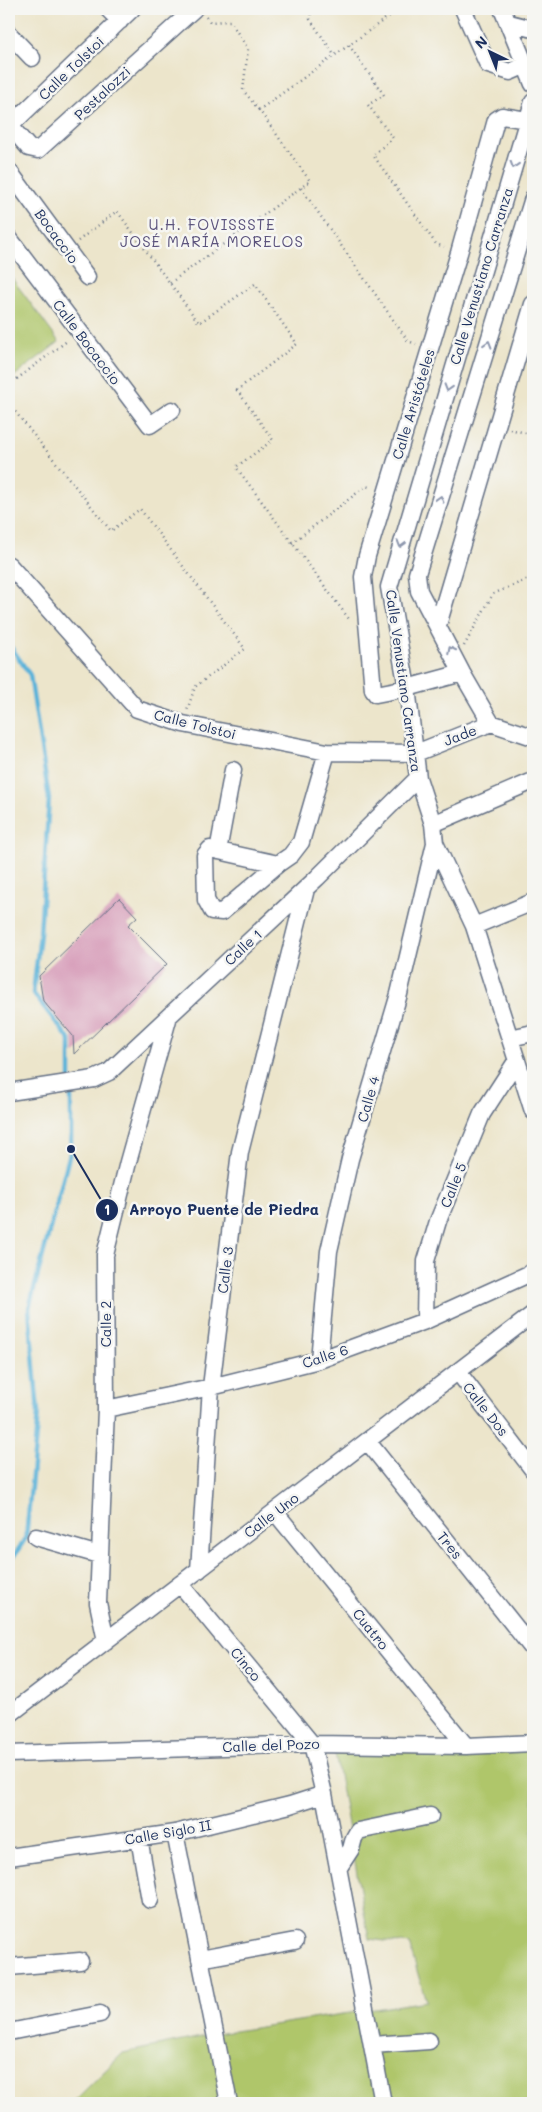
<svg xmlns="http://www.w3.org/2000/svg" width="542" height="2112" font-family="Mali,sans-serif">
  <rect width="100%" height="100%" fill="#f6f6f2"/>
  <filter id="ink" filterUnits="userSpaceOnUse"><feTurbulence type="fractalNoise" baseFrequency=".02" numOctaves="2"/><feDisplacementMap in="SourceGraphic" scale="10" xChannelSelector="R" yChannelSelector="G"/><feConvolveMatrix kernelMatrix="1 2 1 2 8 2 1 2 1" color-interpolation-filters="sRGB"/></filter>
  <filter id="wash" filterUnits="userSpaceOnUse"><feTurbulence type="fractalNoise" baseFrequency=".0096" numOctaves="4" result="noise"/><feDisplacementMap in="SourceGraphic" scale="20" xChannelSelector="R" yChannelSelector="G"/><feGaussianBlur stdDeviation="1.12" result="paint"/><feColorMatrix in="noise" values="0 0 0 0 0 0 0 0 0 0 0 0 0 0 0 0 0 1.4 0 .05"/><feComposite in="paint" operator="in"/></filter>
  <g filter="url(#wash)">
    <rect width="100%" height="100%" fill="#ece5cb"/>
    <path fill="#afc66b" stroke="#657a64" d="M9 274 59 342 9 380Z
      M334 1748 533 1749V2103H72L123 2053 216 2034 426 2001 409 1944 369 1939Z"/>
    <g fill="none" stroke-linecap="round" stroke-linejoin="round">
      <path stroke="#5cb3d9" stroke-width="4.5" d="M9 644 30 675 49 799 40 934 33 993 70 1040V1079
        M9 1563 26 1538 38 1413 29 1308 71 1149V1086"/>
    </g>
    <g id="blocks">
      <path fill="#d69ab7" d="M119 898 137 917 128 925 167 964 74 1054 73 1036 43 1001 39 976Z"/>
    </g>
  </g>
  <g filter="url(#ink)">
    <use href="#blocks" fill-opacity="0" stroke="#646f84" stroke-width="1"/>
    <g fill="none" stroke-linecap="round" stroke-linejoin="round">
      <defs>
        <path id="minor" d="M108 9 120 21
          M463 9 488 65 510 72 526 65
          M502 9 533 84
          M509 23 533 29
          M9 34 32 58
          M533 102 389 587 407 688 418 778 433 824 435 843 474 926 533 1111
          M10 126 29 148 38 150 194 9
          M9 127 132 9
          M9 171 87 277
          M9 238 150 425 172 410
          M9 565 137 709 183 724 327 752 416 753 491 723 533 737
          M438 625 533 304
          M462 673 407 688 376 694 373 690 363 577 367 556 459 253 496 120 502 116 527 120
          M491 723 462 673 419 591 417 574 533 198
          M433 824 533 781
          M218 851 233 770
          M278 864 222 912 212 911 206 900 205 855 210 849 278 864 291 855 301 842 327 752
          M474 926 533 902
          M510 1038 533 1033
          M9 1092 94 1079 109 1072 317 878 418 778
          M425 1321 426 1261 438 1221 482 1114 517 1060
          M319 1360 329 1251 350 1159 399 994 435 843
          M458 1372 533 1470
          M106 1409 211 1387 319 1360 425 1321 533 1272
          M368 1442 533 1649
          M275 1512 466 1746
          M36 1537 99 1555
          M199 1570 211 1387 240 1152 306 889
          M180 1584 312 1744 324 1794 383 2103
          M106 1641 98 1603 106 1409 105 1255 128 1162 169 1016
          M9 1715 533 1314
          M9 1754 312 1744 466 1746 533 1743
          M175 1833 229 2103
          M139 1838 150 1900
          M9 1857 175 1833 290 1805 324 1794
          M338 1869 351 1849 354 1838 358 1831 430 1816
          M200 1959 295 1941
          M9 1967 80 1961
          M9 2032 100 2014
          M372 2045 429 2041"/>
      </defs>
      <use href="#minor" stroke="#646f84" stroke-width="19"/>
      <path stroke="#646f84" stroke-width="2.5" stroke-dasharray="1 4" stroke-linecap="butt" d="M311 9 310 19 335 56
        M206 17 210 22 230 21 248 49 243 90 259 110
        M349 45 384 95 368 105 393 138 373 155 436 244 444 247
        M301 188 408 341 416 344
        M78 241 117 211 199 323 255 284 297 344 237 390 273 440 236 467 349 619H352
        M170 283 310 181 259 110 399 9
        M9 385 67 341
        M9 404 111 531 140 509 245 649 195 687 187 711
        M510 429 533 435
        M292 543 366 486 372 488
        M464 646 493 594 533 577"/>
      <use href="#minor" stroke="#fff" stroke-width="16"/>
    </g>
    <defs><path id="oneway-chevron" d="M-2-3.5L2.5 0L-2 3.5" fill="none" stroke-width="1.6" stroke-linecap="round" stroke-linejoin="round" transform="scale(1.25)"/></defs>
    <g stroke="#8d97ae">
      <use href="#oneway-chevron" transform="translate(514 165) rotate(107)"/>
      <use href="#oneway-chevron" transform="translate(488 344) rotate(-73)"/>
      <use href="#oneway-chevron" transform="translate(448 388) rotate(107)"/>
      <use href="#oneway-chevron" transform="translate(440 499) rotate(-73)"/>
      <use href="#oneway-chevron" transform="translate(401 544) rotate(107)"/>
      <use href="#oneway-chevron" transform="translate(451 650) rotate(-117)"/>
    </g>
  </g>
  <g text-anchor="middle" dominant-baseline="central" stroke-width="5" stroke-linejoin="round" paint-order="stroke">
    <g font-size="14" fill="#1b2f5e" stroke="#f6f6f2">
      <text transform="translate(71 68) rotate(-44)">Calle Tolstoi</text>
      <text transform="translate(102 93) rotate(-43)">Pestalozzi</text>
      <text transform="translate(57 236) rotate(54)">Bocaccio</text>
      <text transform="translate(481 276) rotate(-73)">Calle Venustiano Carranza</text>
      <text transform="translate(87 342) rotate(53)">Calle Bocaccio</text>
      <text transform="translate(413 404) rotate(-73)">Calle Aristóteles</text>
      <text transform="translate(404 681) rotate(82)">Calle Venustiano Carranza</text>
      <text transform="translate(195 724) rotate(14)">Calle Tolstoi</text>
      <text transform="translate(460 735) rotate(-21)">Jade</text>
      <text transform="translate(243 947) rotate(-43)">Calle 1</text>
      <text transform="translate(368 1099) rotate(-74)">Calle 4</text>
      <text transform="translate(453 1185) rotate(-68)">Calle 5</text>
      <text transform="translate(225 1270) rotate(-83)">Calle 3</text>
      <text transform="translate(105 1324) rotate(-90)">Calle 2</text>
      <text transform="translate(325 1356) rotate(-18)">Calle 6</text>
      <text transform="translate(486 1409) rotate(52)">Calle Dos</text>
      <text transform="translate(271 1515) rotate(-37)">Calle Uno</text>
      <text transform="translate(450 1545) rotate(51)">Tres</text>
      <text transform="translate(371 1629) rotate(51)">Cuatro</text>
      <text transform="translate(246 1664) rotate(50)">Cinco</text>
      <text transform="translate(271 1745) rotate(-2)">Calle del Pozo</text>
      <text transform="translate(168 1832) rotate(-10)">Calle Siglo II</text>
    </g>
    <g font-size="15" letter-spacing="1" fill="#5c547d" stroke="#f6f6f2">
      <text x="212" y="224">U.H. FOVISSSTE<tspan x="212" dy="17">JOSÉ MARÍA MORELOS</tspan></text>
    </g>
  </g>
  <path fill="none" stroke="#1b2f5e" stroke-width="2" d="M71 1149L107 1210"/>
  <g fill="#1b2f5e" stroke="#f6f6f2" stroke-width="2">
    <circle cx="71" cy="1149" r="5"/>
    <circle cx="107" cy="1210" r="12"/>
  </g>
  <g font-size="15" text-anchor="middle" font-weight="bold" fill="#fff">
    <text x="107" y="1215">1</text>
  </g>
  <g font-size="15" text-anchor="middle" font-weight="bold" fill="#1b2f5e" stroke="#f6f6f2" stroke-width="5" stroke-linejoin="round" paint-order="stroke">
    <text x="224" y="1215">Arroyo Puente de Piedra</text>
  </g>
  <rect width="542" height="2112" fill="none" stroke="#f6f6f2" stroke-width="30"/>
  <g transform="translate(490 52) rotate(317)" stroke="#f6f6f2" stroke-width="4" paint-order="stroke">
  <path d="M0-4L9 19L0 12L-9 19Z" fill="#1b2f5e"/>
  <text y="-8" font-size="14" font-weight="bold" text-anchor="middle" fill="#1b2f5e">N</text>
  </g>
</svg>
